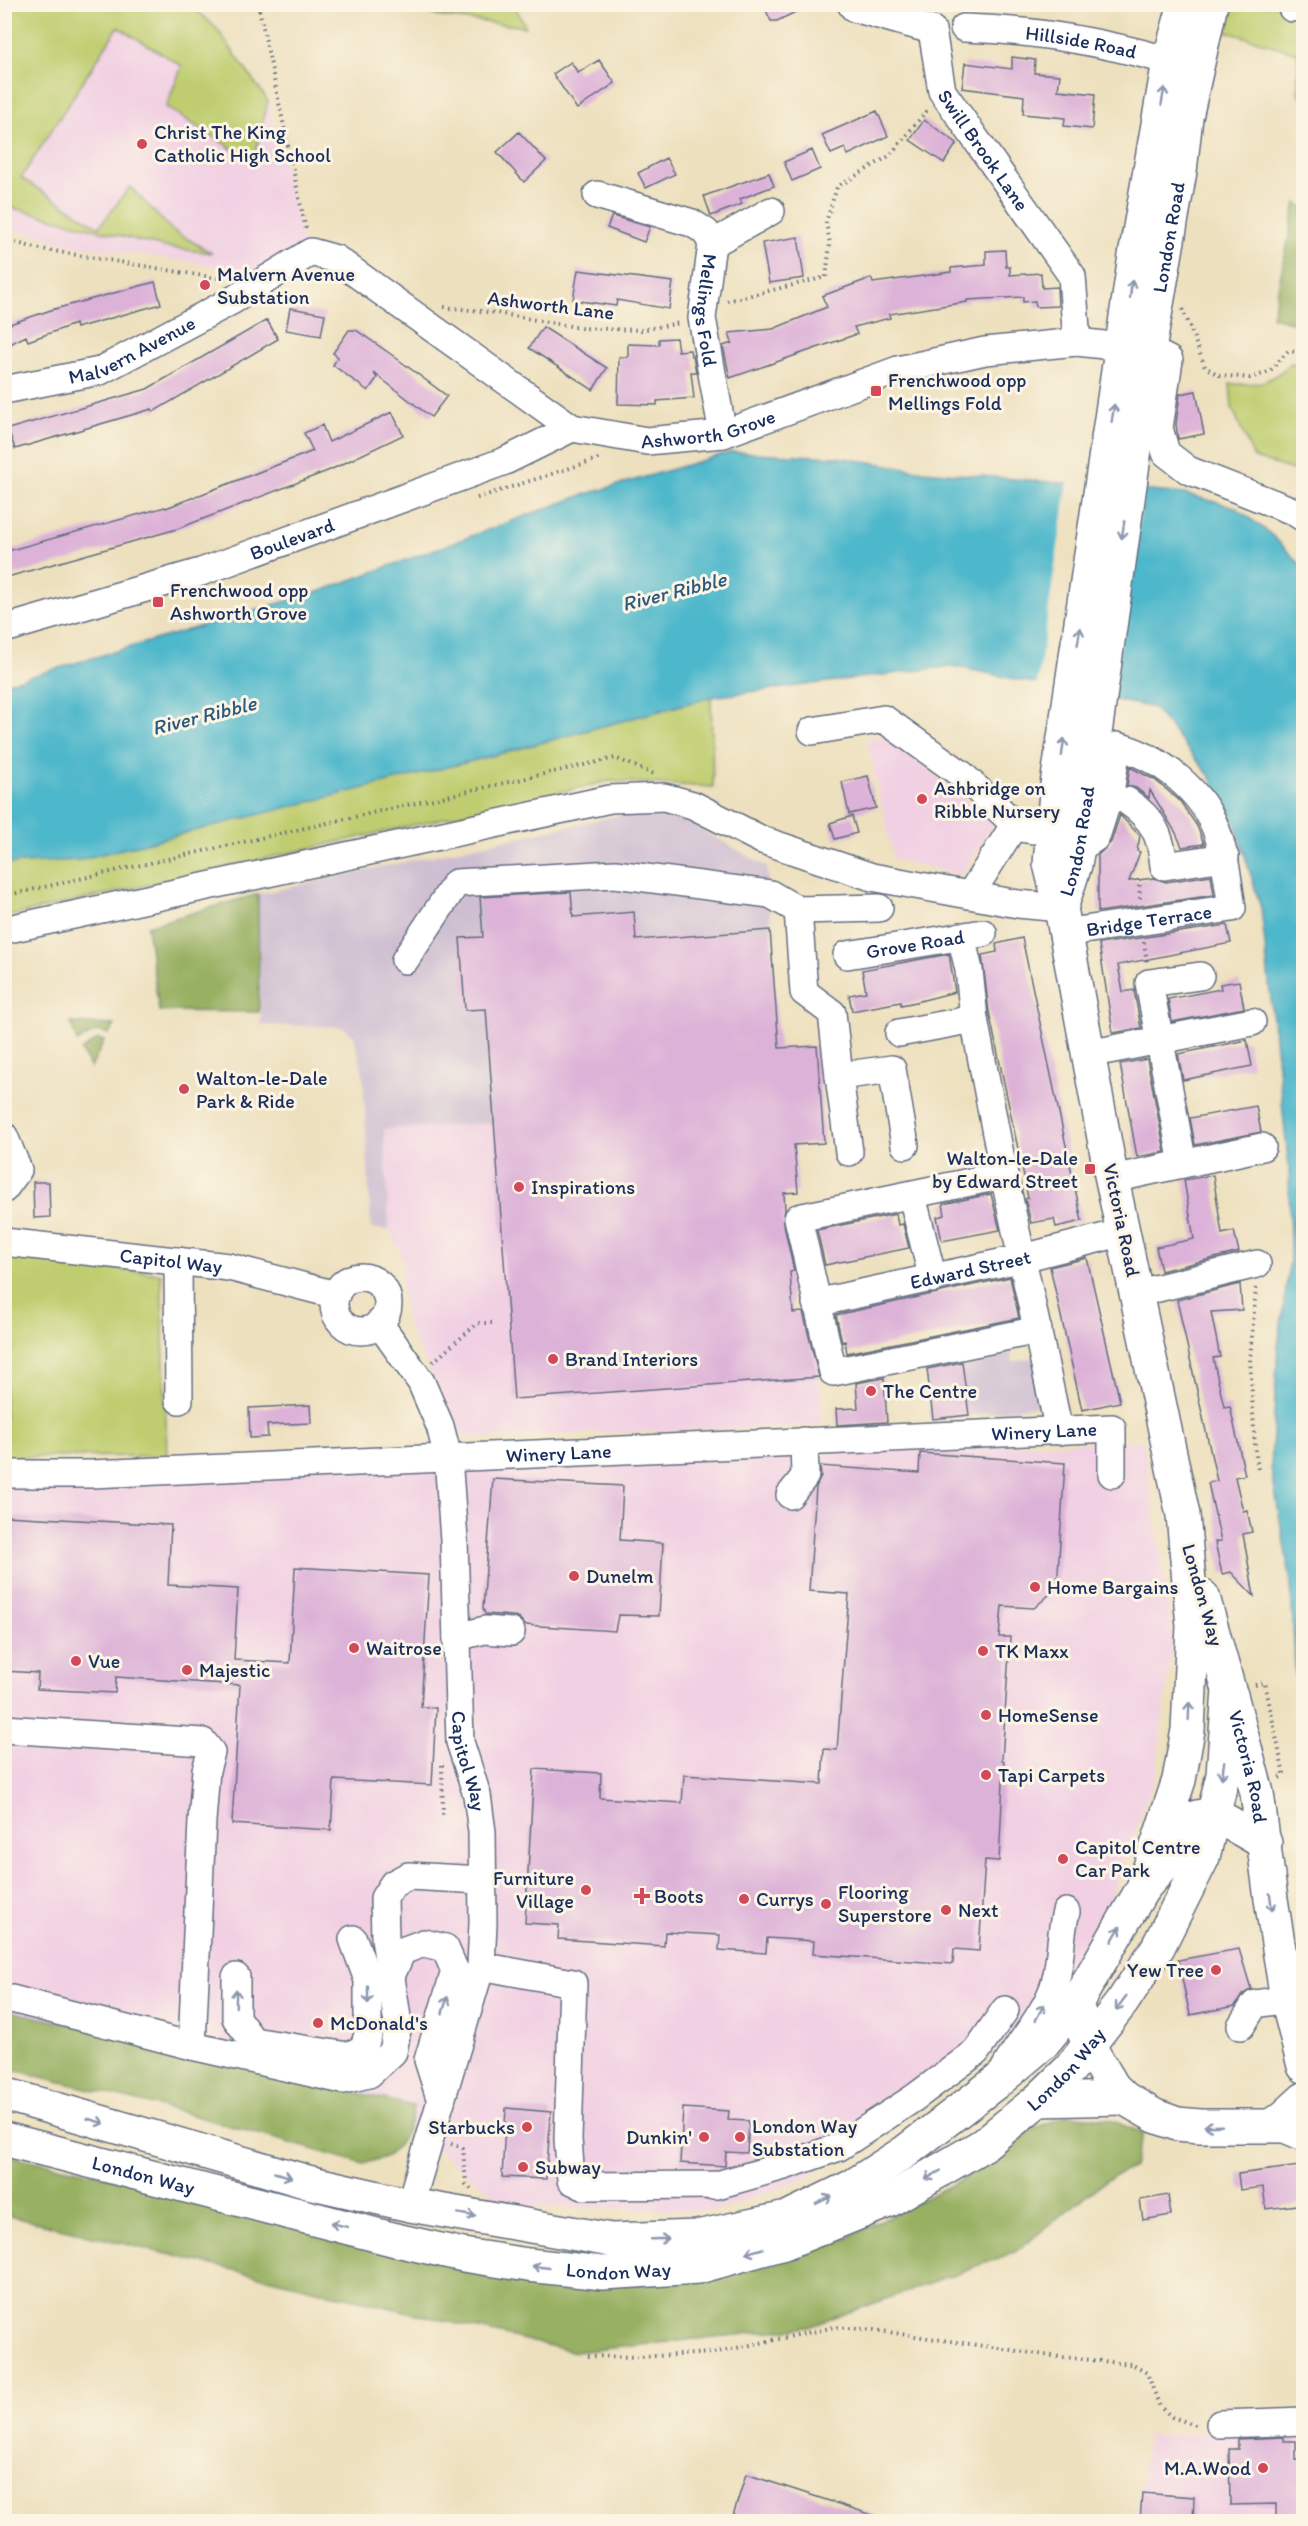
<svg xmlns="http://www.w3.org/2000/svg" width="1308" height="2526" font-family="Itim,sans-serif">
  <rect width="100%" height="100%" fill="#fcf5e5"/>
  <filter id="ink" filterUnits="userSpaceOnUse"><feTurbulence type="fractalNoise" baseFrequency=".0167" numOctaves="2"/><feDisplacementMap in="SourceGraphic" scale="12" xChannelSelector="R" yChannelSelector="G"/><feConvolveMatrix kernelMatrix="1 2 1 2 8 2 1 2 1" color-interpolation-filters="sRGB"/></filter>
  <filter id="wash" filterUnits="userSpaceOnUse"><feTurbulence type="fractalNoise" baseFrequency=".008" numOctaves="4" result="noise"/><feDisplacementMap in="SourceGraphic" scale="24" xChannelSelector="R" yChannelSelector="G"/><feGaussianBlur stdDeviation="1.35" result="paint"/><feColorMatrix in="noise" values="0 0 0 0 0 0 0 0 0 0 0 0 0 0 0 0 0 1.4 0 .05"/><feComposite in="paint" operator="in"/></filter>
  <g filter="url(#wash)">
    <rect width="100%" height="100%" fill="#ede0be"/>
    <path fill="#f1d0e3" d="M4 5H191L217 29 268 101 304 247 255 276 212 265 74 245 5 226Z
      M887 736 994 824 961 875 894 859 867 739Z
      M777 1024 779 1048 817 1046 824 1143 795 1145 798 1192 784 1194 793 1312 815 1311 822 1425 464 1438 408 1328 401 1289 402 1257 389 1230 383 1129 596 1118Z
      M1143 1441 1173 1636 1155 1778 1107 1909 1016 2039 801 2181 714 2211 507 2206 411 2129 408 2104 129 2037 5 2010 4 1476Z
      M1303 2429V2521L1136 2522 1147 2436Z"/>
    <path fill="#cebed1" d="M637 811 687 821 767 867 777 1024 596 1118 384 1129 389 1230 371 1229 363 1074 354 1036 343 1027 261 1025 258 894Z
      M1009 1342 1013 1362 1034 1358 1042 1405 931 1421 924 1360Z"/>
    <path fill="#bfcd6f" stroke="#6d7e66" stroke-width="1.5" d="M5 4 191 5 217 29 268 101 253 162 166 107 182 66 118 27 21 178 99 227 130 187 172 230 212 253 164 247 5 206Z
      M415 5H514L526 27 436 16Z
      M1228 5H1303V98L1298 94V53L1221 30Z
      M1291 363 1303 365V473L1254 458 1232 407 1230 384C1258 385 1271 383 1291 363Z
      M711 697 713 787 609 781 5 917 4 864 78 860 484 758Z
      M5 1256 161 1274 167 1456 5 1457Z"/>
    <path fill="#97b062" stroke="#597060" stroke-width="1.5" d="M1296 203 1303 206V325L1272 317Z
      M258 894 259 1012 159 1011 147 926Z
      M71 1023 115 1025 109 1034 97 1031 77 1042Z
      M98 1039 104 1041 91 1068 81 1051Z
      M5 2010 129 2037 413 2106C412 2122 401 2147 387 2156 380 2159 371 2161 364 2164L174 2110 5 2068Z
      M1068 2115 1108 2119 1143 2133 1133 2167 1105 2181 1015 2252 809 2327 575 2352 5 2215 4 2155 635 2285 731 2275 836 2243 963 2179 1018 2135Z"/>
    <path fill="#4db7cb" stroke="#347394" stroke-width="1.5" d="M731 452 839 457 924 471 1185 494 1235 507 1273 536 1304 568 1303 1834 1291 1583 1271 1468 1278 1346 1290 1260 1289 1169 1261 908 1234 820 1209 775 1154 708 952 666 711 697 484 758 78 860 5 864 4 684 321 591 580 496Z"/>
    <path fill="#ede0be" d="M1068 481 1144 488 1112 702 1037 686Z"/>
    <g id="blocks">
      <path fill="#ddb2d8" d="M763 4H812L777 21H771Z
        M1012 57 1035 60 1034 73 1060 75 1058 90 1095 94 1092 129 1064 126 1065 118 1023 114 1024 96 962 88 965 63 1012 69Z
        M599 60 615 83 577 109 553 74 571 62 578 73Z
        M877 111 888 136 848 155 845 148 831 154 822 135Z
        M924 120 957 143 944 163 910 140Z
        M519 132 546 161 524 182 497 152Z
        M812 150 820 169 792 181 784 162Z
        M666 158 675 174 646 188 638 173Z
        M769 173 774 186 740 199 742 204 711 216 704 196Z
        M612 216 650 227 644 242 607 228Z
        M798 237 804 278 769 283 762 243Z
        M1005 250 1006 267H1010V275L1041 273 1042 288 1057 287 1058 306 1036 307 1035 301 1023 302V297L967 300V302L889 314 890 318 854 327 857 334 730 378 723 346 732 343 729 333 773 329 827 307 822 296 871 278 873 283 951 272V268L986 265V251Z
        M578 270 673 282 669 309 617 300 616 306 573 300Z
        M155 282 161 304 76 328 75 324 28 341 26 336 4 347V326L51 310Z
        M290 308 325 314 321 336 286 330Z
        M267 320 278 339 153 412 152 409 15 449 8 429 147 389Z
        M543 327 607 368 593 390 529 348Z
        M349 330H356L392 355 447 396 431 417 374 373 377 378 368 391 333 365 338 357 333 353Z
        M676 338 678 351 690 350 691 356 693 355 696 372H691L694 398 657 401V405L618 404 619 357H628V344L659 345V339Z
        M1196 391 1204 434 1178 439 1176 424 1180 394Z
        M392 412 403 435 330 470 177 529 4 578V552L165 507 166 508 313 451 304 433 322 425 329 442Z
        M1130 767 1155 780 1180 801 1197 826 1204 844 1182 847 1176 833 1150 790 1149 798 1136 788 1127 786Z
        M868 776 876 808 849 814 842 782Z
        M1120 815 1140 836 1137 851 1140 852 1129 881 1154 878 1166 882 1211 875 1214 895 1098 912V855L1111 842Z
        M852 816 857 833 835 839 830 823Z
        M571 892 573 917 634 912 636 940 770 930 779 1048 817 1046 824 1143 794 1145 798 1192 784 1193 785 1210 783 1221 794 1271 790 1272 793 1313 803 1312 819 1377 514 1399 486 1009 465 1010 460 938 483 937 480 897Z
        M1227 925 1231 943 1118 965 1123 992 1134 990 1141 1028 1113 1033 1099 944Z
        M1022 938 1082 1221 1056 1227 1054 1219 1031 1223 1025 1199 1028 1198 1024 1177 989 1012 982 955 997 952 996 944Z
        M949 954 955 992 916 1002 901 1005V1002L852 1011 849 995 866 992 862 970Z
        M1239 981 1244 1008 1172 1022 1168 999 1221 989 1220 984Z
        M1247 1040 1252 1066 1183 1080 1178 1054Z
        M1147 1059 1165 1152 1137 1157 1120 1064Z
        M1256 1106 1261 1132 1195 1145 1190 1118Z
        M1213 1175 1222 1234 1234 1231 1239 1252 1161 1271 1156 1247 1194 1239 1184 1180Z
        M33 1182H49L50 1217 34 1218Z
        M991 1194 1000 1230 942 1241 937 1217 945 1215 943 1204Z
        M896 1214 898 1225 903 1224 909 1248 825 1265 817 1230Z
        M1087 1258 1120 1402 1082 1410 1050 1267Z
        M1010 1277 1019 1318 847 1353 845 1341 842 1342 836 1315Z
        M1240 1284 1242 1310 1211 1312 1220 1357 1213 1358 1224 1407 1230 1406 1245 1475 1235 1477 1243 1511 1247 1510 1252 1532 1243 1534 1254 1596 1231 1572 1222 1574 1215 1542 1221 1541 1208 1483 1217 1481 1177 1300Z
        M962 1362 969 1415 933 1419 927 1369Z
        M884 1378 887 1422 837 1425 836 1409 858 1408 856 1383Z
        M310 1405 311 1423 267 1425 268 1437 250 1438 249 1408Z
        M920 1453 1065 1463 1057 1588 1034 1608 1002 1606 999 1637H1010L1002 1760 1004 1761 999 1861 985 1860 979 1951 954 1949 953 1964 813 1954 814 1941 767 1938 766 1953 719 1950 720 1935 665 1932 664 1946 558 1939 559 1925 525 1923 534 1769 601 1773 600 1798 682 1803 684 1775 822 1784 824 1749 837 1750 849 1594 809 1591 816 1487 821 1476 820 1466 919 1473Z
        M493 1479 623 1486 620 1540 663 1543 659 1616 618 1615 615 1631 525 1625 520 1619 513 1616 485 1614 483 1608Z
        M4 1516 171 1525 168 1585 238 1589 234 1660 290 1663 295 1567 429 1575 421 1707 436 1708 432 1785 334 1780 331 1830 232 1824 240 1685 116 1677 115 1693 37 1689 38 1673 4 1671Z
        M1239 1949 1251 1989 1242 1995 1235 2006 1190 2015 1178 1960Z
        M506 2108 551 2112 546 2179 502 2177Z
        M683 2108 729 2111 728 2120 749 2121 747 2153 726 2152 725 2166 680 2163Z
        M1299 2166 1304 2204 1266 2209 1263 2187 1240 2190 1238 2174Z
        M1168 2195 1171 2215 1143 2220 1140 2200Z
        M1284 2437V2441H1296V2460L1304 2461V2522H1276V2504L1230 2505 1229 2449H1238V2439Z
        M746 2474 882 2518V2522H731Z
        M1142 2493 1194 2497 1193 2522H1140Z"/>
    </g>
  </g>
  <g filter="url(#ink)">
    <use href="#blocks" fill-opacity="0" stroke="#646d80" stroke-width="1.5"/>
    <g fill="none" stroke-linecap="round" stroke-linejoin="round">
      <defs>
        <g id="minor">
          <path id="s1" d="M851 4 854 8 932 30 942 91 1072 276 1077 342"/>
          <path d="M1292 8 1293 4"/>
          <path id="s2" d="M964 28C1040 30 1114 44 1187 66"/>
          <path id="s3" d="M597 195 692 223 706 232 712 244 702 318 723 434"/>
          <path d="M712 244 771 211"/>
          <path id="s4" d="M4 390 100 371 233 300 311 252 336 259 572 428 647 441 723 434 898 370 985 351 1077 342 1149 350 1169 360 1159 428 1166 453 1188 470 1293 511 1304 518"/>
          <path id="s5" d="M4 629 201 572 505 461 572 428"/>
          <path d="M812 731 884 719 961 774 1019 828"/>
          <path d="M1127 801C1153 819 1161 834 1164 866L1225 857"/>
          <path d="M970 895 1013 827 1033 830"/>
          <path d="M798 910 804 992 832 1013 839 1076 892 1069 905 1145"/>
          <path d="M4 930 610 799 664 797 693 805 762 840 872 877 1018 904 1061 908"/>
          <path id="s6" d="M1064 933 1232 908C1228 883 1226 858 1218 835 1204 791 1160 757 1117 746L1110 793 1096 837 1077 850"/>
          <path d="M961 936 969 970 974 1019 1004 1175 1059 1431"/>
          <path id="s7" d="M847 955 983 933"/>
          <path d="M405 960 456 883 615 874 770 894 798 910 879 908"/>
          <path d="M899 1033 974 1019"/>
          <path d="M1088 1054 1252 1022"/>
          <path d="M839 1076 849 1152"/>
          <path d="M4 1136 18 1170 4 1189"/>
          <path d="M1183 1164 1149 983 1200 976"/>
          <path d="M1004 1175 798 1218 833 1372 1038 1330"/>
          <path d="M1112 1179 1262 1147"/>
          <path d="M912 1196 933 1279"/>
          <path id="s8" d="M4 1242 229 1267 336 1295"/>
          <path d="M178 1261 179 1400"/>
          <circle cx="361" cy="1304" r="27"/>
          <path d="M1138 1293 1257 1264"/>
          <path id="s9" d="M816 1303 1023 1258 1124 1232"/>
          <path id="s10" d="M379 1323 421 1382 440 1426 448 1457 454 1540 460 1742 477 1795 482 1832 483 1923 481 1966 410 2205"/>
          <path id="s11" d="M4 1474H92L1112 1428V1474"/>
          <path d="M790 1495 805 1476 804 1441"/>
          <path d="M457 1637 485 1630 511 1632"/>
          <path d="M4 1729 203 1742 211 1752 206 1770 202 1821 192 2046"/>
          <path d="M481 1966 573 1983 568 2139 571 2180 583 2186 717 2185 784 2166 839 2147 914 2098 976 2052 1005 2010"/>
          <path d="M391 1976 402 1951 424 1943 445 1948 455 1971 428 2060 441 2101"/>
          <path d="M236 1977V2018L253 2041 348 2056 363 2049 368 2035V1980L353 1939"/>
          <path d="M4 1997 192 2046 343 2080 369 2074 393 2052 398 2024 385 1938 384 1898 393 1884 408 1876 482 1880"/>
          <path d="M1241 2026 1255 2004 1287 1999"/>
          <path d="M1005 2068C1020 2041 1042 2018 1053 1989 1062 1965 1059 1936 1066 1912"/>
          <path d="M1220 2424 1304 2421"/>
        </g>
        <g id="major">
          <path id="s12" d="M1231 1695 1257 1793 1271 1899 1287 1999 1304 2066"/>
          <path d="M1143 1888 1177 1850 1197 1817 1214 1814 1265 1843"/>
          <path d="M1076 2003 1088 2045 1113 2087 1124 2098 1155 2116 1177 2124 1200 2126H1285L1304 2134"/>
          <path d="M1038 2100 1124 2098"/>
          <path d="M1271 2125 1281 2120 1304 2099"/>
        </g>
        <g id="highway">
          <path id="s13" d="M1061 908 1075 865 1086 797 1149 350 1180 171 1186 117 1211 4"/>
          <path d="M4 2094 308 2182 410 2205 611 2240 697 2237 787 2218 851 2187 905 2152 999 2080 1043 2043 1076 2003 1143 1888 1179 1780 1188 1730 1193 1626 1183 1515 1110 1170 1061 908 1050 864 1056 792 1135 256 1169 61 1185 4"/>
          <path id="s14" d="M4 2139 396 2240 463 2255 528 2265 603 2273 698 2267 784 2243 888 2201 983 2145 1038 2100 1070 2069 1123 2001 1158 1947 1203 1857 1223 1775 1229 1690 1203 1597"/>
        </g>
      </defs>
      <use href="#minor" stroke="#646d80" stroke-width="30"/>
      <use href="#major" stroke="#646d80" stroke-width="36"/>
      <use href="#highway" stroke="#646d80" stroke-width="36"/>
      <path stroke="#646d80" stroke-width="4" stroke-dasharray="1.5 4.5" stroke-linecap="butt" d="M258 4 306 230
        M4 239 35 248 222 279
        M727 301 826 277 830 244 826 222 837 187 889 156 929 108
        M444 307 497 313 581 328 641 330 680 323
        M1183 309 1205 367 1219 375 1250 378 1269 372 1288 351 1304 353
        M477 498 601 458
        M1139 879 1140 899
        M4 896 615 758 654 774
        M1144 942 1147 962
        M1256 1288 1250 1359 1255 1448 1258 1470
        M433 1362 478 1323H492
        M1255 1685 1265 1683 1284 1775 1279 1778
        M442 1765 443 1815
        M451 2144 463 2148 466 2184 471 2189
        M588 2356 639 2357 713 2353 835 2327 874 2330 1052 2356 1131 2364 1147 2373 1160 2407 1172 2417 1198 2426"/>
      <use href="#minor" stroke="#fff" stroke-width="27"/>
      <use href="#major" stroke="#fff" stroke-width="33"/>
      <use href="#highway" stroke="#fff" stroke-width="33"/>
    </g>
    <defs><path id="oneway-shaft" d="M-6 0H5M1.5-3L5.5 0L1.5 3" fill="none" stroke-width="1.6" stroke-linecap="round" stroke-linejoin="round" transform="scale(1.5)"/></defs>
    <g stroke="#8d97ae">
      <use href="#oneway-shaft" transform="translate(1163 96) rotate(-80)"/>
      <use href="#oneway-shaft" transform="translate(1131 289) rotate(-83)"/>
      <use href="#oneway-shaft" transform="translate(1113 413) rotate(-81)"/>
      <use href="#oneway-shaft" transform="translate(1123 530) rotate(99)"/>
      <use href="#oneway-shaft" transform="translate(1079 636) rotate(-81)"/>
      <use href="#oneway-shaft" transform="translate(1063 747) rotate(-82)"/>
      <use href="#oneway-shaft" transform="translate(1189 1711) rotate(-88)"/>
      <use href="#oneway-shaft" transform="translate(1223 1770) rotate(98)"/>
      <use href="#oneway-shaft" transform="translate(1271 1902) rotate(82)"/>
      <use href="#oneway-shaft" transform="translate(1116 1934) rotate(-60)"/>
      <use href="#oneway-shaft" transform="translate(368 1995) rotate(90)"/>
      <use href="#oneway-shaft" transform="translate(236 1998) rotate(-89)"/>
      <use href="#oneway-shaft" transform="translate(1121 2003) rotate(127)"/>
      <use href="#oneway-shaft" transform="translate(445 2005) rotate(-73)"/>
      <use href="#oneway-shaft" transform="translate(1040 2012) rotate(-62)"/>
      <use href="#oneway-shaft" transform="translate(96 2121) rotate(16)"/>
      <use href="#oneway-shaft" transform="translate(1213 2126) rotate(178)"/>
      <use href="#oneway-shaft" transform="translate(283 2175) rotate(16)"/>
      <use href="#oneway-shaft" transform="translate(933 2175) rotate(150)"/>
      <use href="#oneway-shaft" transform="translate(824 2200) rotate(-26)"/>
      <use href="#oneway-shaft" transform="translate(467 2215) rotate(10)"/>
      <use href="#oneway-shaft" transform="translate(339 2225) rotate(-166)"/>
      <use href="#oneway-shaft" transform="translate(660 2239) rotate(-2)"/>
      <use href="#oneway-shaft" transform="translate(754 2251) rotate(164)"/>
      <use href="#oneway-shaft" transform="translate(541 2267) rotate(-174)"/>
    </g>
  </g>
  <g fill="#d1495b" stroke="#fcf5e5" stroke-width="2">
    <circle cx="142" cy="144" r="6"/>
    <circle cx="205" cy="285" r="6"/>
    <rect x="870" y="385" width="12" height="12" rx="3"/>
    <rect x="152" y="596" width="12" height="12" rx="3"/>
    <circle cx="922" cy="799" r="6"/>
    <circle cx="184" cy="1089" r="6"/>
    <rect x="1084" y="1163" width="12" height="12" rx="3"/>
    <circle cx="519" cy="1187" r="6"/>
    <circle cx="553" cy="1359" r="6"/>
    <circle cx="871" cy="1391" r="6"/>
    <circle cx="574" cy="1576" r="6"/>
    <circle cx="1035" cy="1587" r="6"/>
    <circle cx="354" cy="1648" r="6"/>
    <circle cx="983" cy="1651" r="6"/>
    <circle cx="76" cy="1661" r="6"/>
    <circle cx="187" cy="1670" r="6"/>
    <circle cx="986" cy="1715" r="6"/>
    <circle cx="986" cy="1775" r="6"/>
    <circle cx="1063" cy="1859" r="6"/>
    <circle cx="586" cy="1890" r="6"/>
    <path d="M639 1887h6v6h6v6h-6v6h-6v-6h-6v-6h6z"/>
    <circle cx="744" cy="1899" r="6"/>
    <circle cx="826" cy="1904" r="6"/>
    <circle cx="946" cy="1910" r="6"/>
    <circle cx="1216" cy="1970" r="6"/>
    <circle cx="318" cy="2023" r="6"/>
    <circle cx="527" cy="2127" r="6"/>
    <circle cx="704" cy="2137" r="6"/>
    <circle cx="740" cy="2137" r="6"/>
    <circle cx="523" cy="2167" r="6"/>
    <circle cx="1263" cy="2468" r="6"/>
  </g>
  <g text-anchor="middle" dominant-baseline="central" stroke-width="6" stroke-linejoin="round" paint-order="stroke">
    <g font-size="20" fill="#1b2f5e" stroke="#fcf5e5">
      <text stroke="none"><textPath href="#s2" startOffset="118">Hillside Road</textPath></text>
      <text stroke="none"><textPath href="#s1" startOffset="220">Swill Brook Lane</textPath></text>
      <text stroke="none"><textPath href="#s13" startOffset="680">London Road</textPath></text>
      <text transform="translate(551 305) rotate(7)">Ashworth Lane</text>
      <text stroke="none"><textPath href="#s3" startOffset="196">Mellings Fold</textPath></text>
      <text stroke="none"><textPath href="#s4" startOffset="135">Malvern Avenue</textPath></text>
      <text stroke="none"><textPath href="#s4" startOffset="795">Ashworth Grove</textPath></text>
      <text stroke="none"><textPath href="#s5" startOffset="302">Boulevard</textPath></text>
      <text stroke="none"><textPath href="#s13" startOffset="69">London Road</textPath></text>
      <text stroke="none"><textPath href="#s6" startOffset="86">Bridge Terrace</textPath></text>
      <text stroke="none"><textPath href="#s7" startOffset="69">Grove Road</textPath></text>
      <text transform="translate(1122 1220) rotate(78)">Victoria Road</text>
      <text stroke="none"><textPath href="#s8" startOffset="168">Capitol Way</textPath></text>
      <text stroke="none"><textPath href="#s9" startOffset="158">Edward Street</textPath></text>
      <text stroke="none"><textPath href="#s11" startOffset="1041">Winery Lane</textPath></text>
      <text stroke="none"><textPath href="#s11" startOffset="555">Winery Lane</textPath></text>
      <text transform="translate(1203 1595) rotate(74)">London Way</text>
      <text stroke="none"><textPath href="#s10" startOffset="458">Capitol Way</textPath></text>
      <text stroke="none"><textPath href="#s12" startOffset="74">Victoria Road</textPath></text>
      <text stroke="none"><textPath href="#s14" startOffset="1134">London Way</textPath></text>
      <text stroke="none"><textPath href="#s14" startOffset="144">London Way</textPath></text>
      <text stroke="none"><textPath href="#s14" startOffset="630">London Way</textPath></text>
    </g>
    <g font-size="20" fill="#1b2f5e" stroke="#fcf5e5" text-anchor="start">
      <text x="154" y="132">Christ The King<tspan x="154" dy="23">Catholic High School</tspan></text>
      <text x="217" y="274">Malvern Avenue<tspan x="217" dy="23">Substation</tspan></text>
      <text x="888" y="380">Frenchwood opp<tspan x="888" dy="23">Mellings Fold</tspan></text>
      <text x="170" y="590">Frenchwood opp<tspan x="170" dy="23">Ashworth Grove</tspan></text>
      <text x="934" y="788">Ashbridge on<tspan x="934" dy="23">Ribble Nursery</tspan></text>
      <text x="196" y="1078">Walton-le-Dale<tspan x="196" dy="23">Park &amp; Ride</tspan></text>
      <text x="1078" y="1158" text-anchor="end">Walton-le-Dale<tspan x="1078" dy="23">by Edward Street</tspan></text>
      <text x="531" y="1187">Inspirations</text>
      <text x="565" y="1359">Brand Interiors</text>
      <text x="883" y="1391">The Centre</text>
      <text x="586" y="1576">Dunelm</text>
      <text x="1047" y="1587">Home Bargains</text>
      <text x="366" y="1648">Waitrose</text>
      <text x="995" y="1651">TK Maxx</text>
      <text x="88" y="1661">Vue</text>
      <text x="199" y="1670">Majestic</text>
      <text x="998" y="1715">HomeSense</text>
      <text x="998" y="1775">Tapi Carpets</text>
      <text x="1075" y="1847">Capitol Centre<tspan x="1075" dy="23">Car Park</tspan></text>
      <text x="574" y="1878" text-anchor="end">Furniture<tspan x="574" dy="23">Village</tspan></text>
      <text x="838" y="1892">Flooring<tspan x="838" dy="23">Superstore</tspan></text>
      <text x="654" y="1896">Boots</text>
      <text x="756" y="1899">Currys</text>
      <text x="958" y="1910">Next</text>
      <text x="1204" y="1970" text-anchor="end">Yew Tree</text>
      <text x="330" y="2023">McDonald's</text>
      <text x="752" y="2126">London Way<tspan x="752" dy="23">Substation</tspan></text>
      <text x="515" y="2127" text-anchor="end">Starbucks</text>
      <text x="692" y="2137" text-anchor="end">Dunkin'</text>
      <text x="535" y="2167">Subway</text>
      <text x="1251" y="2468" text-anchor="end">M.A.Wood</text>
    </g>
    <g font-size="21" font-style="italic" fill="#2a587f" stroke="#fcf5e5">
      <text transform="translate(674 591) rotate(-14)">River Ribble</text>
      <text transform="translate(204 715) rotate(-14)">River Ribble</text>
    </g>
  </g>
  <rect width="1308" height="2526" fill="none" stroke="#fcf5e5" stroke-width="24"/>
</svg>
